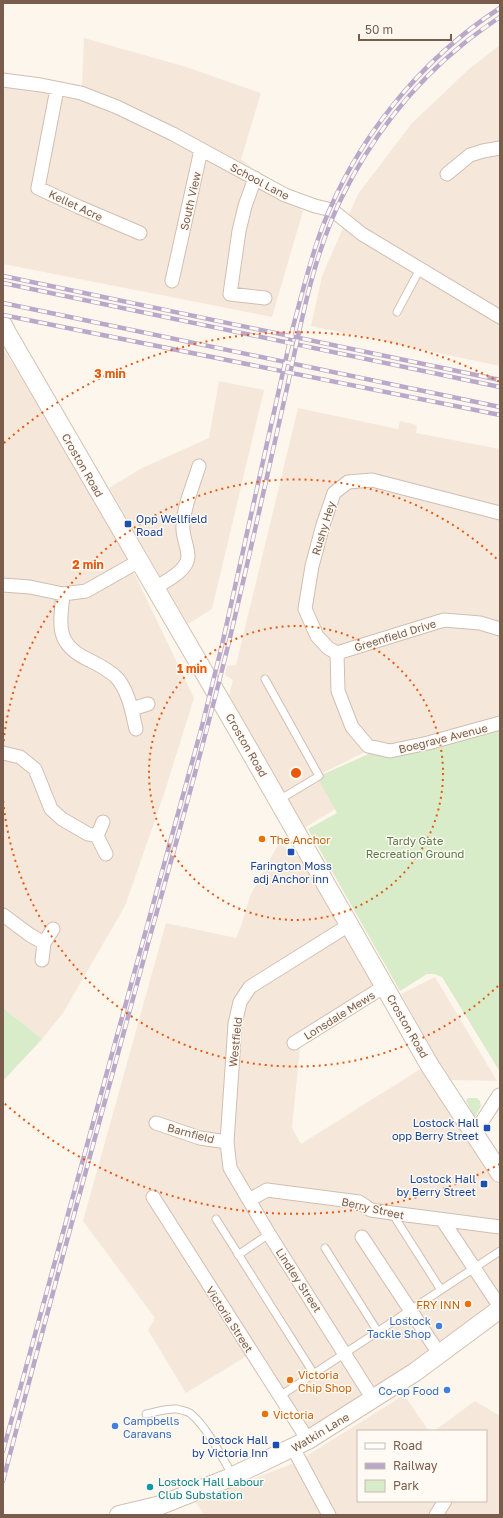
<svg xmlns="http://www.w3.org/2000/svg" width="503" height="1518" font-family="'Golos Text',sans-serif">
  <rect width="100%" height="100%" fill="#fdf6ec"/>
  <path fill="#f5e8da" d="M84 38 183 66 261 93 241 159 274 185 303 211 272 317 3 264V88H19L39 91 65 98 82 85Z
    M500 45V366L311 326 322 276 358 194 412 123 469 69Z
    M3 348 77 468 125 554 194 698 164 794 125 906 63 1013 42 1039 3 1008Z
    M219 381 264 390 212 609 188 624 109 488 142 468 209 438Z
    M298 408 398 429 400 421 417 425 416 433 500 449V719L397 746 379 745 323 773 342 805 304 828 229 696 233 680 225 675 227 666 236 665Z
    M279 843 300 858 381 992 301 1038 292 1128 301 1144 422 1068 500 1187V1305L312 1434 258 1349 186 1393 148 1330 155 1318 83 1221 166 923 236 938 241 926 250 896Z
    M435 977 497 1081 449 1080 401 994Z
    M404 1395 429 1431H358V1501H486V1431H434L475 1401 500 1416V1515H204L195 1501 297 1462Z"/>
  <path fill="#d8ecc9" d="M500 728V1072L442 977 434 974H427L400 991 308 829 337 813 317 777 373 752Z
    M3 1008 42 1039 3 1081Z
    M468 1098H477L480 1101 481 1106 475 1117 466 1101Z"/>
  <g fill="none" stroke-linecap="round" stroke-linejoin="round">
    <defs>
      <path id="lane" d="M397 312 420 269
        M265 679 319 776 279 800
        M392 1213 441 1290
        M216 1219 314 1374
        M325 1248 378 1332
        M238 1255 269 1234
        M280 1396 500 1251
        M146 1414C156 1412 167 1408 177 1409 181 1410 188 1411 191 1414 207 1427 223 1459 233 1476"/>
      <path id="street" d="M3 80 41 85 81 93 117 107 173 134 285 195 315 206 332 210 362 234 500 317
        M57 89 38 188 79 207 140 233
        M447 174 470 155 483 151 500 148
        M255 178 245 206 239 231 230 294 265 298
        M172 281 201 150
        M3 585 30 587 63 594 86 591 139 561
        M155 588C166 581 187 571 188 557 188 546 182 536 183 526 183 508 194 483 199 466
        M63 594C60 626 55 644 89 660 99 665 108 669 117 678 129 692 132 712 136 729
        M337 653 328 648 317 636 305 609 312 566 323 525 334 493 348 482 372 480 500 513
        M337 653 338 691 352 727 368 746 390 751 428 743 500 723
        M337 653 444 620 480 623 500 629
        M132 709 148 704
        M3 753 20 757 35 769 51 809 62 819 88 834 97 836 106 854
        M97 836 103 822
        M3 915 30 935 44 943
        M349 925 250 987 240 1002 235 1024 227 1142 230 1168 269 1234 373 1399
        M42 960 44 943 53 929
        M294 1043 385 986
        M156 1123 200 1138 227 1142
        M474 1134 499 1095
        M153 1197 308 1440
        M249 1200 267 1190 359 1202 371 1210 392 1213 500 1227
        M443 1221 500 1307
        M362 1237 440 1355
        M293 1448 329 1515
        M436 1515 445 1501"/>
      <path id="secondary" d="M3 325 7 333 240 734 430 1066 500 1173
        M119 1515 161 1505 229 1478 308 1440 415 1372 500 1309"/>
    </defs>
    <use href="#lane" stroke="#d1beb0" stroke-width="9"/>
    <use href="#street" stroke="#d1beb0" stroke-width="15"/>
    <use href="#secondary" stroke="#d6c0b0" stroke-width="20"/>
    <use href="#lane" stroke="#fff" stroke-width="7"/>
    <use href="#street" stroke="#fff" stroke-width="13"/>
    <use href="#secondary" stroke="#fff" stroke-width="18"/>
    <defs>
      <path id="rail" d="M3 276 500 380
        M3 283 500 387
        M3 303 500 407
        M3 315 500 415
        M3 1451 202 726 222 645 293 327C302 294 310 260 322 228 356 139 420 60 500 8
        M3 1481C50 1300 100 1120 149 940 176 844 203 747 227 650 248 563 267 476 287 388 301 324 312 259 341 199 369 141 411 86 462 45 474 35 487 26 500 17"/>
    </defs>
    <use href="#rail" stroke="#b9a8c9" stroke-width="4.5"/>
    <use href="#rail" stroke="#fffaf3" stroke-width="3" stroke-dasharray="9" stroke-linecap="butt"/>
  </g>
  <g fill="none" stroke="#e8590c" stroke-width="2" stroke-dasharray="2 4">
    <circle cx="296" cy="773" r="147"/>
    <path d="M498 986A294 294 0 0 1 3 799M3 747A294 294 0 0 1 498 560"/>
    <path d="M500 1164A441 441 0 0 1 4 1103M4 443A441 441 0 0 1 500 382"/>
  </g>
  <g fill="#1a4fb4" stroke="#fffaf3" stroke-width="1.5">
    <rect x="124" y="520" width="8" height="8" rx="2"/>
    <rect x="287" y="848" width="8" height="8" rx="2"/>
    <rect x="483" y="1124" width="8" height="8" rx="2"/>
    <rect x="480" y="1180" width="8" height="8" rx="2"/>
    <rect x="272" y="1441" width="8" height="8" rx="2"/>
  </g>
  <g fill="#e8710a" stroke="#fffaf3" stroke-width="1.5">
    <circle cx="262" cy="839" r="4"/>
    <circle cx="468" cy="1304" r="4"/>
    <circle cx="290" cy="1380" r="4"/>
    <circle cx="265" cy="1414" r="4"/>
  </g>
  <g fill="#3f7fe0" stroke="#fffaf3" stroke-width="1.5">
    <circle cx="439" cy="1326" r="4"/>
    <circle cx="447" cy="1390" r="4"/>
    <circle cx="115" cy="1426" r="4"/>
  </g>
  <circle fill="#0f9aa8" stroke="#fffaf3" stroke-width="1.5" cx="150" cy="1487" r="4"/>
  <g text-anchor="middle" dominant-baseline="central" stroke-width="3" stroke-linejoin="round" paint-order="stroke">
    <g font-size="11" fill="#7a5c4d" stroke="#fffaf3">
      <text transform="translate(260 181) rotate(28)">School Lane</text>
      <text transform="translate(190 201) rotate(-77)">South View</text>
      <text transform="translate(76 205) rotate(25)">Kellet Acre</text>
      <text transform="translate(83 465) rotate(60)">Croston Road</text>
      <text transform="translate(323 528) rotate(-73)">Rushy Hey</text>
      <text transform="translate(395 635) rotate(-17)">Greenfield Drive</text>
      <text transform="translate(443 738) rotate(-14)">Boegrave Avenue</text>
      <text transform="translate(247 745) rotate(60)">Croston Road</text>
      <text transform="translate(339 1015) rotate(-32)">Lonsdale Mews</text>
      <text transform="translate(408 1026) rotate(60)">Croston Road</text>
      <text transform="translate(235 1042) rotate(-84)">Westfield</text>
      <text transform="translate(191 1133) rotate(15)">Barnfield</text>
      <text transform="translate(373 1208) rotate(13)">Berry Street</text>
      <text transform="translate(299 1280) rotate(57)">Lindley Street</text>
      <text transform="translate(230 1319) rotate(57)">Victoria Street</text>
      <text transform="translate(320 1432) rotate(-31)">Watkin Lane</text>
    </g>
    <g font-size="11" fill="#164399" stroke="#fffaf3" text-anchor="end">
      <text x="136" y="518" text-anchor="start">Opp Wellfield<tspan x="136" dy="13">Road</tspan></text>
      <text x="291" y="865" text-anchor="middle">Farington Moss<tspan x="291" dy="13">adj Anchor inn</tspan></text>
      <text x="479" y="1122">Lostock Hall<tspan x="479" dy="13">opp Berry Street</tspan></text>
      <text x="476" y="1178">Lostock Hall<tspan x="476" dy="13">by Berry Street</tspan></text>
      <text x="268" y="1439">Lostock Hall<tspan x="268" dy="13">by Victoria Inn</tspan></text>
    </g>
    <g font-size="11" fill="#c56008" stroke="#fffaf3" text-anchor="start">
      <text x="270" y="839">The Anchor</text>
      <text x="460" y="1304" text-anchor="end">FRY INN</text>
      <text x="298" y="1374">Victoria<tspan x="298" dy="13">Chip Shop</tspan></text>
      <text x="273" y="1414">Victoria</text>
    </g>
    <g font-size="11" fill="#537a41" stroke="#fffaf3">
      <text x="415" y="840">Tardy Gate<tspan x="415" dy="13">Recreation Ground</tspan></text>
    </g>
    <g font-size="11" fill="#366cbe" stroke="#fffaf3" text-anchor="end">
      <text x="431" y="1320">Lostock<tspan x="431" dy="13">Tackle Shop</tspan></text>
      <text x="439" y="1390">Co-op Food</text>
      <text x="123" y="1420" text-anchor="start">Campbells<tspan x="123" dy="13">Caravans</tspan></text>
    </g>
    <g font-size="11" fill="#0d838f" stroke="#fffaf3" text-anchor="start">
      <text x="158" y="1481">Lostock Hall Labour<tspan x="158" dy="13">Club Substation</tspan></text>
    </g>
  </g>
  <circle cx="296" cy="773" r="6" fill="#e8590c" stroke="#fffaf3" stroke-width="2"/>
  <g font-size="12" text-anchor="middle" font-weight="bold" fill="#e8590c" stroke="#fffaf3" stroke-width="3" stroke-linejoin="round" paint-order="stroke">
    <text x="110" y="378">3 min</text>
    <text x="88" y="569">2 min</text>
    <text x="192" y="673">1 min</text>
  </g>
  <rect width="503" height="1518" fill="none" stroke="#7a5c4d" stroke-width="8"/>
  <rect x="357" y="1430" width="130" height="72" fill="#fffaf3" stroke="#cabbb1"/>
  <rect x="365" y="1443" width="20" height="6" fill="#ffffff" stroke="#cabbb1"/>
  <text x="393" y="1450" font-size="12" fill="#7a5c4d">Road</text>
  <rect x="365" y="1463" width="20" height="6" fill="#b9a8c9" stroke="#cabbb1"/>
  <text x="393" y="1470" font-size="12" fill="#7a5c4d">Railway</text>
  <rect x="365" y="1480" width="20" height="12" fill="#d8ecc9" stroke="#cabbb1"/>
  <text x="393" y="1490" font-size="12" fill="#7a5c4d">Park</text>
  <path d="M359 34v6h92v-6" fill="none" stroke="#7a5c4d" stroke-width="2"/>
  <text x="365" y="34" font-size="12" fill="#7a5c4d" stroke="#fffaf3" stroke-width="3" paint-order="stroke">50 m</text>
</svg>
